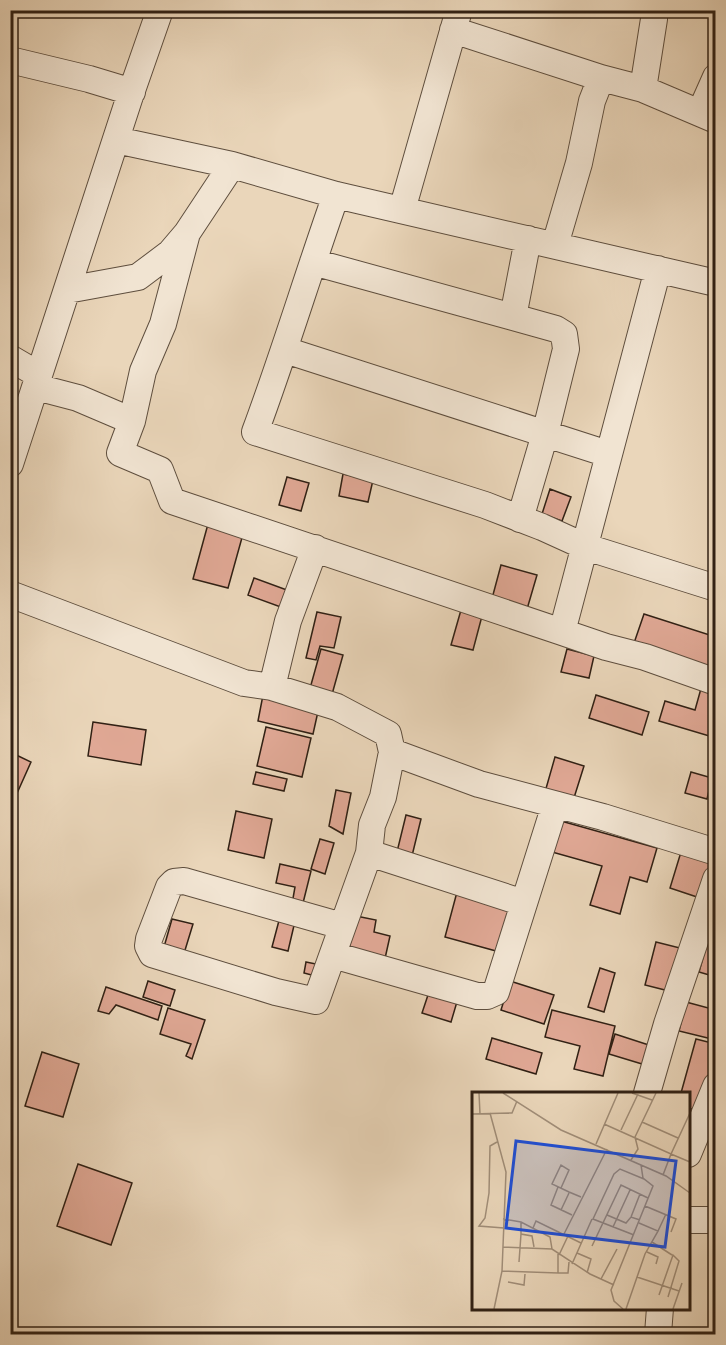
<svg xmlns="http://www.w3.org/2000/svg" width="726" height="1345" font-family="Cardo,serif">
  <rect width="100%" height="100%" fill="#ead6ba"/>
  <filter id="stains"><feTurbulence type="fractalNoise" baseFrequency=".00333" numOctaves="4"/><feColorMatrix values="0 0 0 0 .2 0 0 0 0 .09 0 0 0 0 .02 0 0 0 .5 -.17"/></filter>
  <radialGradient id="worn" r=".72"><stop offset=".6" stop-color="#630" stop-opacity="0"/><stop offset="1" stop-color="#630" stop-opacity=".3"/></radialGradient>
  <path fill="#e0a895" stroke="#302014" stroke-width="1.5" d="M343 474 373 480 368 502 339 496Z
    M287 477 309 483 301 511 279 505Z
    M550 489 571 497 562 521 542 514Z
    M208 524 243 534 228 588 193 579Z
    M501 565 537 575 525 616 490 606Z
    M254 578 295 593 289 610 248 595Z
    M461 610 482 616 473 650 451 645Z
    M317 612 341 617 334 648 320 646 316 660 306 658Z
    M644 614 716 637V652L709 671 633 646Z
    M321 649 343 655 331 698 309 692Z
    M567 649 594 656 589 678 561 672Z
    M702 685 716 689V738L659 721 665 701 695 710Z
    M263 695 319 707 313 734 258 721Z
    M596 695 649 712 642 735 589 718Z
    M93 722 146 730 141 765 88 756Z
    M266 727 311 738 302 777 257 766Z
    M10 752 31 762 14 800 10 798Z
    M555 757 584 766 573 801 545 792Z
    M256 772 287 779 284 791 253 784Z
    M691 772 712 778 707 799 685 793Z
    M336 790 351 793 343 834 329 826Z
    M236 811 272 819 264 858 228 850Z
    M406 815 421 819 410 864 395 860Z
    M561 821 657 848 647 882 630 877 620 914 590 905 602 866 552 852Z
    M320 839 334 843 325 874 311 869Z
    M681 852 712 862 700 898 670 888Z
    M280 864 311 871 302 907 292 904 295 887 276 883Z
    M457 892 519 909 507 954 445 937Z
    M281 913 296 917 288 951 272 947Z
    M356 916 376 920 374 932 390 936 384 963 348 954Z
    M172 919 193 924 182 960 162 954Z
    M656 942 684 949 673 992 645 985Z
    M707 943 716 946V977L699 972Z
    M306 962 326 966 323 978 304 973Z
    M600 968 615 973 604 1012 588 1007Z
    M148 981 175 990 170 1006 143 997Z
    M510 981 554 995 544 1024 501 1010Z
    M431 986 459 995 451 1022 422 1013Z
    M106 987 162 1006 158 1020 116 1005 109 1014 98 1011Z
    M686 1002 716 1010V1040L679 1031Z
    M168 1008 205 1020 192 1059 186 1056 191 1044 160 1034Z
    M552 1010 615 1026 603 1076 574 1069 580 1046 545 1037Z
    M615 1034 658 1048 652 1067 609 1054Z
    M492 1038 542 1053 536 1074 486 1059Z
    M696 1039 716 1044V1052L699 1111 688 1108V1093H681Z
    M42 1052 79 1064 63 1117 25 1106Z
    M78 1164 132 1183 111 1245 57 1226Z"/>
  <g fill="none" stroke-linecap="round" stroke-linejoin="round">
    <defs>
      <path id="minor" d="M453 30 601 78
        M10 60 89 79 132 92
        M643 89 654 19
        M700 113 716 77
        M116 140 232 165
        M336 195C308 274 284 354 255 432L485 505 542 527 586 547 716 588
        M402 210 459 10
        M187 233 163 324 143 371 132 421 120 453 160 470 172 501 562 632 658 269
        M555 245 579 163 592 101 601 78 643 89 716 120
        M313 262 513 317
        M67 290 138 277 170 253 187 233 232 165 336 195 716 283
        M285 350 608 454
        M10 358 39 375
        M36 387 78 398 132 421
        M10 464 129 99 160 10
        M520 519 545 434 566 349 564 334 556 329 513 317 528 239
        M10 594 244 683 272 687 337 707 388 734 392 752 479 784 603 817 716 852
        M562 632 606 647 645 657 716 682
        M272 687 288 621 315 548
        M369 853 524 903
        M342 926 184 881 174 882 169 887 149 939 148 946 152 954 276 992 316 1001 369 853 372 825 383 797 392 752
        M333 955 477 996H487L496 992 555 805
        M647 1093 667 1024 716 879
        M688 1154 716 1086
        M688 1220H716
        M658 1334 660 1308"/>
    </defs>
    <use href="#minor" stroke="#5e4e3e" stroke-width="28"/>
    <use href="#minor" stroke="#f1e4d2" stroke-width="26"/>
  </g>
  <g transform="translate(472 1092)">
    <rect width="218" height="218" fill="#ead6ba"/>
    <path fill="none" stroke="#a08d78" stroke-width="1.5" d="M7 1 8 22M31 1 89 38 194 84 218 101M160 1 180 8M18 21 34 80 30 179 22 217M0 22 40 21 45 9M170 30 206 46M132 32 199 62 218 21M149 38 166 2M25 50 18 54 17 101 13 126 7 134 32 136M124 52 146 1M159 68 166 57 163 45 184 1M191 83 199 62 218 70M86 95 79 113 100 123M89 96 97 78 89 73 80 92 97 100 109 105M173 114 204 127 199 140M89 118 97 101M135 123 154 131 159 125 168 128M159 125 168 102M31 127 49 130 78 145 80 157M49 130V142L60 144 62 155M141 135 158 98M61 136 64 129 109 151M186 139 194 122M92 142 135 57M162 143 121 127 142 82 148 77 172 87M180 150 200 163M120 154 149 93 176 106M31 155 80 157 118 182 142 193M175 160 186 165 184 172M105 161 119 167 115 181M87 163 96 144M47 170 49 142M100 172 120 127M30 179 86 181V162M86 181H96L97 170M165 185 207 199M129 187 145 157M36 190 52 193 53 182M187 203 201 163 207 169 196 205M151 217 142 209 139 198 181 94 171 86 169 73M154 217 173 162 186 139 167 131M201 217 210 191"/>
    <path fill="#1d4ed8" fill-opacity="0.15" stroke="#1d4ed8" stroke-width="3" d="M44 49 204 69 193 155 34 136Z"/>
    <rect width="218" height="218" fill="none" stroke="#302014" stroke-width="3"/>
  </g>
  <rect width="726" height="1345" fill="none" stroke="#ead6ba" stroke-width="36"/>
  <rect x="12" y="12" width="702" height="1321" fill="none" stroke="#302014" stroke-width="3"/>
  <rect x="18" y="18" width="690" height="1309" fill="none" stroke="#302014" stroke-width="1.5"/>
  <rect width="100%" height="100%" filter="url(#stains)"/>
  <rect width="100%" height="100%" fill="url(#worn)"/>
</svg>
